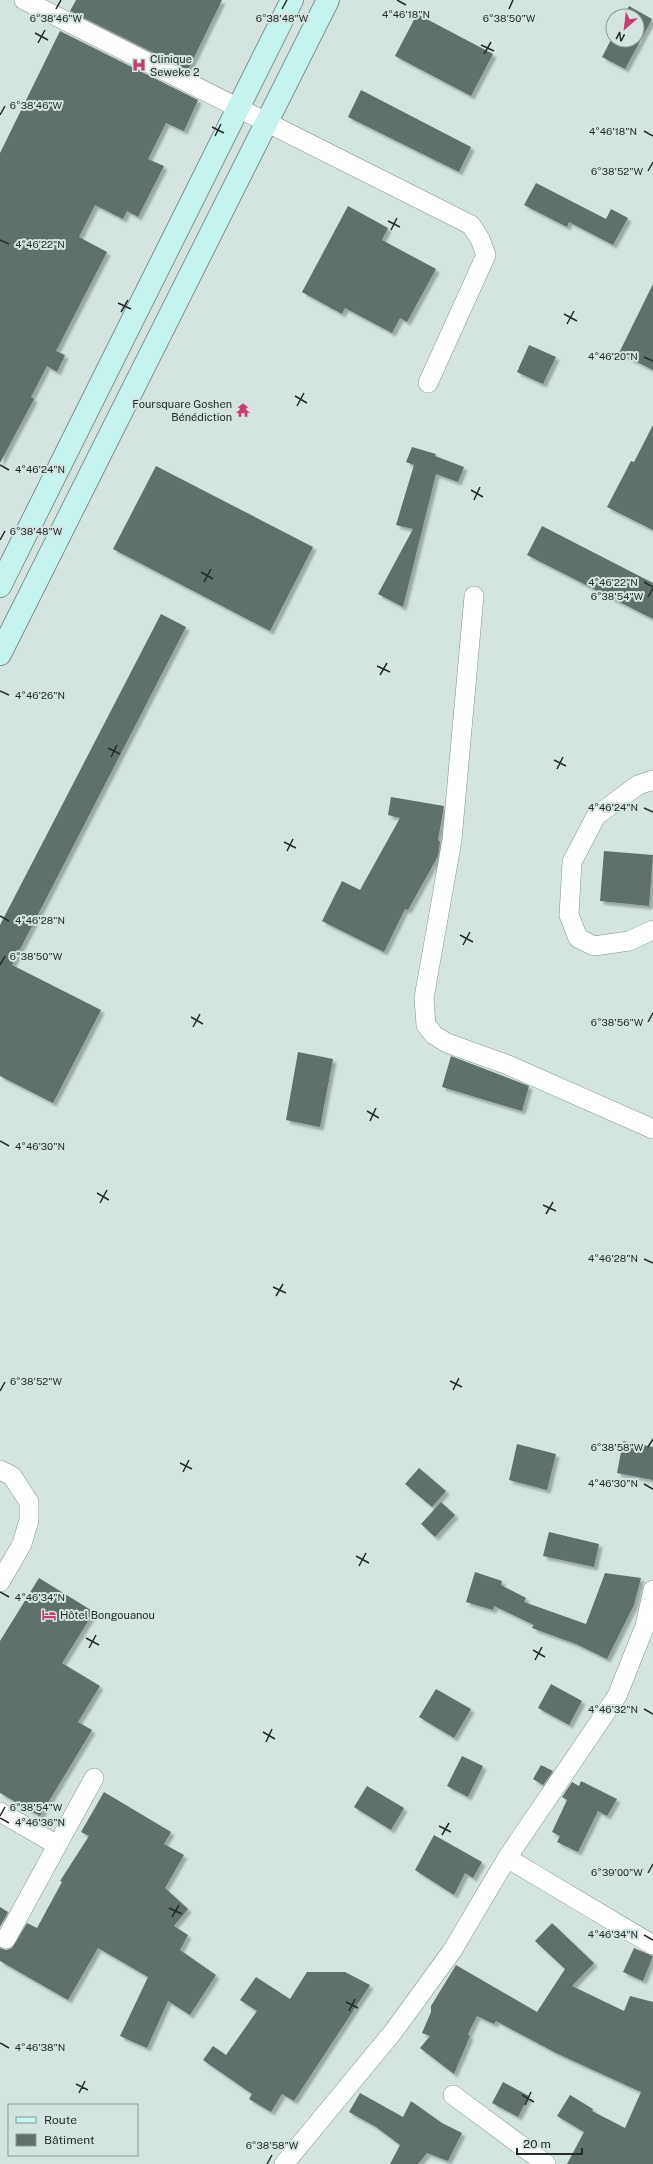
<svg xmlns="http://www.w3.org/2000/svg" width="653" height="2164" font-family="'Public Sans',sans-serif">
  <defs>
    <filter id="shadow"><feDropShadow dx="3.5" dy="3.5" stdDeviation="1" flood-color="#0004"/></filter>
  </defs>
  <rect width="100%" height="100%" fill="#d3e4e1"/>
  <path fill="#61706d" filter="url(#shadow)" d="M76 0H222L188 70 70 11Z
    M629 6 652 19 625 69 602 57 613 36V40H637V16H624Z
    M417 14 493 54 471 96 395 56Z
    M60 31 198 100 184 131 166 123 148 159 164 166 138 217 127 211 123 219 95 205 79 237 107 252 56 351 65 355 57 372 47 366 31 397 34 399 0 463V153Z
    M361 90 471 147 459 172 348 117Z
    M536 183 606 219 611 209 628 218 613 245 569 222 567 227 524 205Z
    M348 206 388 228 382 240 436 269 407 322 400 318 392 333 345 308 342 314 302 292Z
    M653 284V370L619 353Z
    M529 345 556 357 543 384 517 372Z
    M653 425V530L607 507 631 461 634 462Z
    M412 447 436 454 435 456 464 467 458 482 436 474 403 607 378 594 413 529 396 525 414 465 406 462Z
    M156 466 313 547 270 631 113 549Z
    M542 526 653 583V619L527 555Z
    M161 614 186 627 12 965 101 1010 53 1103 0 1076V925Z
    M391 797 444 806 438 840 440 842 438 856 408 910 405 909 384 952 322 921 342 881 360 890 400 818 388 815Z
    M604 851 653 855 649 906 600 901Z
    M298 1052 333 1059 320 1127 286 1120Z
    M451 1056 529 1086 522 1111 442 1087Z
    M623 1441 653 1447V1480L617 1473Z
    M517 1444 556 1454 547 1490 509 1480Z
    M419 1468 446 1491 432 1507 405 1484Z
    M441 1502 455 1515 435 1537 421 1524Z
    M549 1532 599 1544 594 1567 543 1556Z
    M475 1572 502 1581 501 1585 526 1598 524 1602 586 1624 605 1573 641 1578 634 1605 607 1659 576 1644 532 1628 534 1625 494 1606 493 1610 466 1602Z
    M39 1578 94 1612 62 1663 100 1686 78 1722 92 1730 40 1816 0 1793V1641Z
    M551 1684 582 1701 569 1725 538 1708Z
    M436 1689 471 1709 454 1738 419 1717Z
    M462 1756 483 1766 468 1797 447 1786Z
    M541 1765 553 1771 543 1785 533 1779Z
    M581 1781 617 1799 607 1816 598 1811 578 1852 557 1842 560 1836 552 1832 567 1800 562 1797 572 1782 579 1786Z
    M367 1786 404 1808 391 1830 354 1807Z
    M104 1792 171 1832 164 1844 184 1855 165 1888 188 1909 174 1926 188 1935 180 1950 216 1975 190 2015 168 2001 147 2048 120 2036 148 1977 98 1948 68 2000 0 1961V1948L6 1950 12 1948 27 1923 37 1928 62 1882 60 1881 89 1836 81 1832Z
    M434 1835 482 1862 473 1878 465 1873 454 1895 415 1870Z
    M0 1907 8 1912 0 1927Z
    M552 1923 594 1963 572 1986 624 2011 630 1996 653 2002V2164H567L584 2132 557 2116 570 2095 593 2109 592 2111 625 2128 641 2092 556 2053 496 2021 494 2024 477 2016 468 2034 470 2036 454 2074 420 2048 430 2036 422 2033 431 2012V2006L456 1965 537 2012 565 1969 535 1941Z
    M634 1948 653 1956 643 1981 623 1972Z
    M307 1972H345L370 1985 294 2101 282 2094 271 2112 249 2099 252 2094 203 2060 213 2046 226 2055 257 2011 240 2000 256 1977 290 1999Z
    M503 2082 529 2096 518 2117 492 2103Z
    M360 2093 403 2117 411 2101 442 2123 462 2133 448 2161 427 2153 418 2164H390L400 2145 376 2127 349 2112Z"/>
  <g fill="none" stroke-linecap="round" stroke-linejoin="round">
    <defs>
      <path id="street" d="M24 0 471 225 480 239 486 255 428 383
        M474 596 452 840 424 998 426 1025 434 1035 447 1043 508 1065 653 1129
        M653 780 638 785 596 816 572 862 569 915 578 938 594 946 629 941 653 930
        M0 1470 12 1476 29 1502V1520L22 1544 0 1582
        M0 1812 57 1845
        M507 1858 653 1945
        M6 1939 94 1778
        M453 2095 546 2164
        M284 2164 393 2032 452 1951 507 1858 617 1696 645 1626 653 1590"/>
      <path id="secondary" d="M0 586 292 0
        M0 654 328 0"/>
    </defs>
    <use href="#street" stroke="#839390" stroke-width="20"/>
    <use href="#secondary" stroke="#839390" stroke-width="24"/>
    <use href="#street" stroke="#fff" stroke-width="19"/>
    <use href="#secondary" stroke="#c5f4ee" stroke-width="22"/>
  </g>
  <path fill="none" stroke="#252b2a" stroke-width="1.5" d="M397 0 406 5M56 9 61 0M282 9 287 0M509 9 513 0M35 33 48 40M38 43 45 30M481 45 494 51M484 54 491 42M0 115 5 106M212 127 224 133M644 131 653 136M215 136 221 124M648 171 653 162M388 221 400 227M391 230 397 218M0 240 9 244M118 303 131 309M121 312 128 300M564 314 577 321M567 324 574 311M644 357 653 361M295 396 307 403M297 406 304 393M0 465 9 470M471 490 483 497M474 500 480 487M0 540 5 531M201 572 213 579M204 582 211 569M644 582 653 587M648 597 653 588M377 666 390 672M380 675 387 663M0 691 9 695M108 748 120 754M111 757 117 745M554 760 566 766M557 769 563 757M644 808 653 812M284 842 296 848M287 851 293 839M0 916 9 921M460 935 473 942M463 945 470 932M0 965 5 956M191 1017 203 1024M648 1022 653 1013M193 1027 200 1014M367 1111 379 1118M370 1121 376 1108M0 1141 9 1146M97 1193 109 1200M100 1203 107 1190M543 1205 556 1211M546 1214 553 1202M644 1259 653 1263M273 1287 286 1293M276 1296 283 1284M450 1381 462 1387M453 1390 459 1378M0 1391 5 1382M648 1447 653 1439M180 1463 192 1469M183 1472 189 1460M644 1484 653 1489M356 1556 369 1563M359 1566 366 1553M0 1592 9 1597M86 1638 99 1645M89 1648 96 1635M533 1650 545 1657M535 1660 542 1647M644 1709 653 1714M263 1732 275 1739M266 1742 272 1729M0 1816 5 1807M0 1818 9 1823M439 1826 451 1832M442 1835 449 1823M648 1873 653 1864M169 1908 182 1914M172 1917 179 1905M644 1935 653 1940M346 2002 358 2008M349 2011 355 1999M0 2043 9 2048M76 2084 88 2090M79 2093 85 2081M522 2095 534 2102M525 2105 531 2092M267 2164 272 2155"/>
  <defs>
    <symbol id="hospital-bare" viewBox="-9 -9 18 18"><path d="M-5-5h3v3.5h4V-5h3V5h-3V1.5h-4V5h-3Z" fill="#c93c6f" stroke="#d3e4e1" stroke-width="2.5" paint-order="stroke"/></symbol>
    <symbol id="temple-bare" viewBox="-9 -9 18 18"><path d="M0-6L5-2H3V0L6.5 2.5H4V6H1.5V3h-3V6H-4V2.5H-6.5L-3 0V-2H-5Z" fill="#c93c6f" stroke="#d3e4e1" stroke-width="2.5" paint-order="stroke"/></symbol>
    <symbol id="hotel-bare" viewBox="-9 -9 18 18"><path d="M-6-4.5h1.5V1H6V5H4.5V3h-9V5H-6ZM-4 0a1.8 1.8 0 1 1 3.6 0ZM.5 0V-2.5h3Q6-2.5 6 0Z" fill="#c93c6f" stroke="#d3e4e1" stroke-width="2.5" paint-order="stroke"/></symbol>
  </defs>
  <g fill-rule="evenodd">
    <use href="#hospital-bare" x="129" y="55" width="20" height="20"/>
    <use href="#temple-bare" x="233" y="400" width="20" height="20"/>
    <use href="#hotel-bare" x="39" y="1605" width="20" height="20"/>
  </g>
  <g text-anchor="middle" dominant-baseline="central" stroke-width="4" stroke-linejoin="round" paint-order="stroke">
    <g font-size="11" fill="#252b2a" stroke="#d3e4e1" text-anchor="start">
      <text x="150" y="59">Clinique<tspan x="150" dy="13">Seweke 2</tspan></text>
      <text x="232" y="404" text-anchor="end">Foursquare Goshen<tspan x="232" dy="13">Bénédiction</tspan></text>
      <text x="60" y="1615">Hôtel Bongouanou</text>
    </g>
  </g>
  <g font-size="10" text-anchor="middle" fill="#252b2a" stroke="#d3e4e1" stroke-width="4" stroke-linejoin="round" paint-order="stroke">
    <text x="406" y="18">4°46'18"N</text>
    <text x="56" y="22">6°38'46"W</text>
    <text x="282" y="22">6°38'48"W</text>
    <text x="509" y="22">6°38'50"W</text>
    <text x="36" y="109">6°38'46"W</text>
    <text x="613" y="135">4°46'18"N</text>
    <text x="617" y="175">6°38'52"W</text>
    <text x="40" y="248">4°46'22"N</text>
    <text x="613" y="360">4°46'20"N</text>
    <text x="40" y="473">4°46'24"N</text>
    <text x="36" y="535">6°38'48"W</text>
    <text x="613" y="586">4°46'22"N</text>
    <text x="617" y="600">6°38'54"W</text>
    <text x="40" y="699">4°46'26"N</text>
    <text x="613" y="811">4°46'24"N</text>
    <text x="40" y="924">4°46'28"N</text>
    <text x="36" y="960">6°38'50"W</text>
    <text x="617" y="1026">6°38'56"W</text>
    <text x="40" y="1150">4°46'30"N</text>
    <text x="613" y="1262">4°46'28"N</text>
    <text x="36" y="1385">6°38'52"W</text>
    <text x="617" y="1451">6°38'58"W</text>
    <text x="613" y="1487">4°46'30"N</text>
    <text x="40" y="1601">4°46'34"N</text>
    <text x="613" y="1713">4°46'32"N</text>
    <text x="36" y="1811">6°38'54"W</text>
    <text x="40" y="1826">4°46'36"N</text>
    <text x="617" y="1876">6°39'00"W</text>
    <text x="613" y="1938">4°46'34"N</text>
    <text x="40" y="2051">4°46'38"N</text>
    <text x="272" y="2149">6°38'58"W</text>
  </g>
  <rect x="8" y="2104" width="130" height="52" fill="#d3e4e1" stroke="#8d9a98"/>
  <rect x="16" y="2117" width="20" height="6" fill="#c5f4ee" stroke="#8d9a98"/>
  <text x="44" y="2124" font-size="12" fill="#252b2a">Route</text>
  <rect x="16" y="2134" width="20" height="12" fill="#61706d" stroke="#8d9a98"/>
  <text x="44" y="2144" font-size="12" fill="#252b2a">Bâtiment</text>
  <g transform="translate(625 28) rotate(208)"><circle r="19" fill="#d3e4e1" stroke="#8d9a98"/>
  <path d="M0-3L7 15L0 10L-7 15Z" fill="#c93c6f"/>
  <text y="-6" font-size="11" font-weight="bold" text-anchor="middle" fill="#252b2a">N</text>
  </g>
  <path d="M517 2148v6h65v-6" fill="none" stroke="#252b2a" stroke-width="2"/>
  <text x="523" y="2148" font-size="12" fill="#252b2a" stroke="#d3e4e1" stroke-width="3" paint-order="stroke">20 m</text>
</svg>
